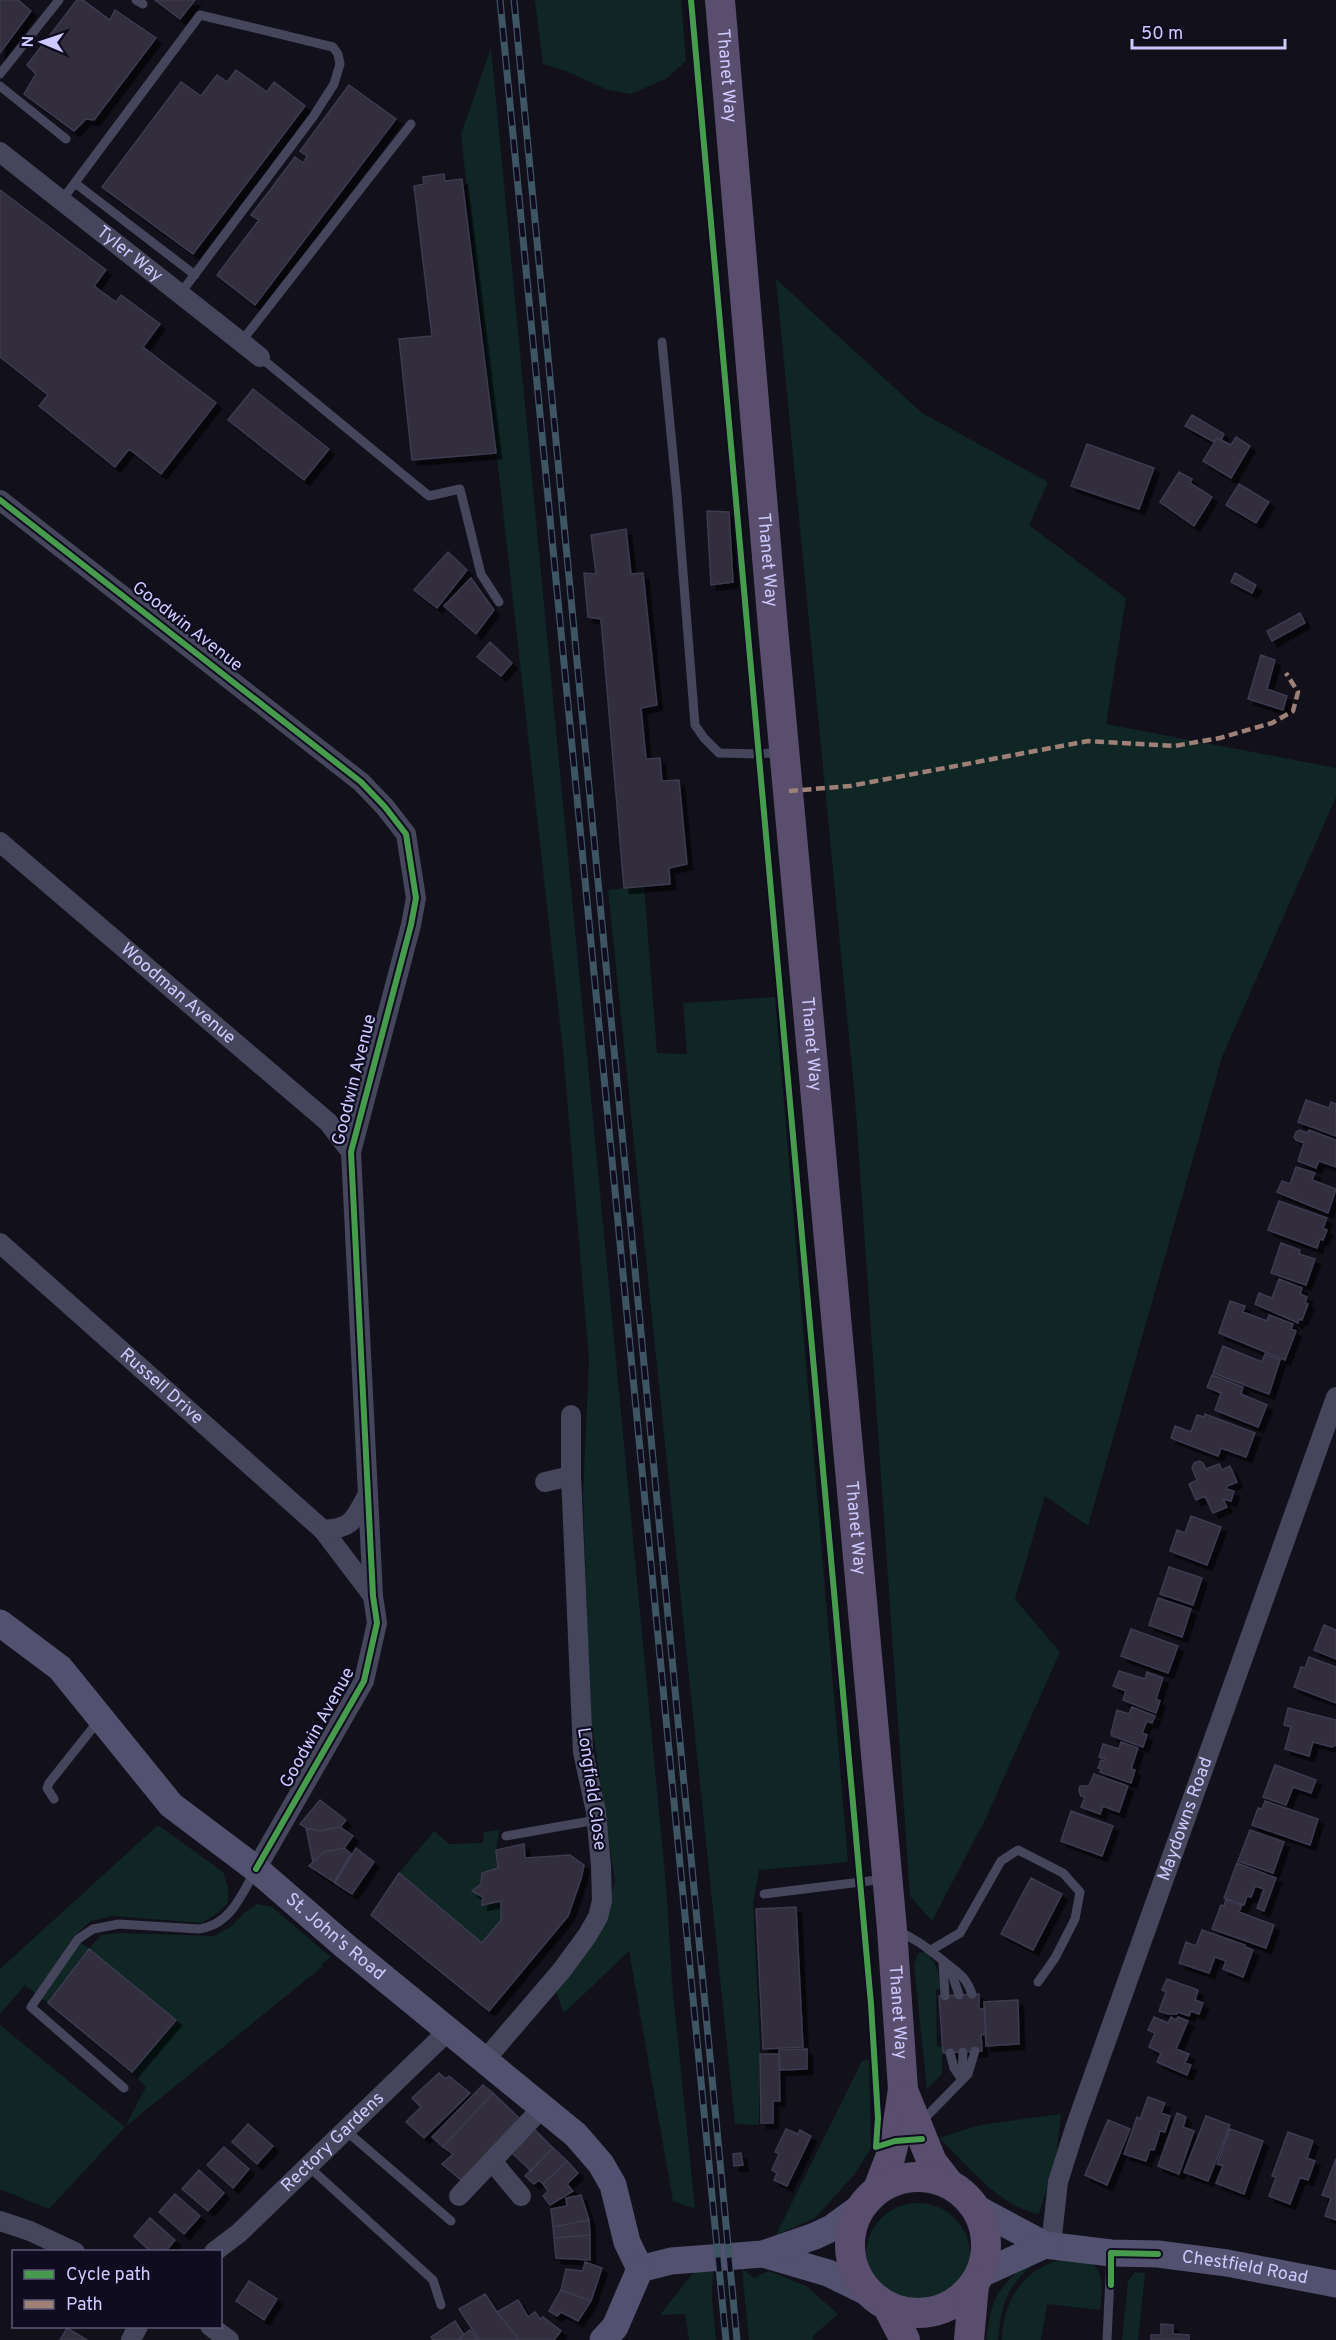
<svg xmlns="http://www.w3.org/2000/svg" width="1336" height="2340" font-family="Overpass,sans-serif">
  <defs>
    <filter id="shadow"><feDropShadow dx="5.5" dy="5.5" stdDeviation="0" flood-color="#0009"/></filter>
  </defs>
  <rect width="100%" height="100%" fill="#12101b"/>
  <path fill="#0f2625" d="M535 0H681L686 61 667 78 631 94 608 90 566 71 543 64Z
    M491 48 666 1885 672 1983 695 2209 673 2201 629 1951 564 2013 555 1990 600 1927 615 1882 590 1712 583 1497 589 1360 563 1050 461 134Z
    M776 279 922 413 1048 482 1029 525 1126 598 1106 724 1336 768V797L1222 1057 1088 1526 1045 1496 1015 1599 1060 1652 986 1818 932 1921 910 1896 855 1099Z
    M644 886 657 1053 687 1054 683 1003 775 997 848 1862 759 1870 753 1904 760 2046 759 2125 735 2124 608 890Z
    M158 1825 223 1872 228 1887V1903L216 1914 202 1923 113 1916 91 1921 73 1937 89 1949 101 1935 120 1933 214 1936 232 1926 245 1912 257 1904 272 1907 331 1957 321 1965 323 1966 125 2127 49 2209 0 2189V2025L125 2127 146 2087 132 2072 89 1949 48 2003 25 1985 0 2014V1969Z
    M499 1830 496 1850 498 1868 483 1873 481 1884 472 1891 483 1897 482 1905 501 1901V1920L482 1943 399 1873 434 1831 449 1844 483 1843 484 1832Z
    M925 1952C936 1961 940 1974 940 1988L936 1990 937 2046 942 2047V2074L927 2089 914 1965 918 1953Z
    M869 2060 871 2148 854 2175 815 2218 776 2235 862 2061Z
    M1061 2114 1056 2159 1039 2214C1001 2208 966 2164 939 2138L980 2125Z
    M866 2255a52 52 0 1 1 104 0a52 52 0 1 1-104 0Z
    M1067 2259C1073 2259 1081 2259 1087 2261 1106 2268 1102 2294 1100 2310L1047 2304 1041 2340H1002C1003 2299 1025 2265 1067 2259Z
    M1027 2263 1030 2267C1005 2290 1001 2307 998 2340H987C989 2302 998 2287 1027 2263Z
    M696 2269 713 2270 712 2298 716 2340H689L685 2314 660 2315Z
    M742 2269 754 2278 769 2271 806 2286 838 2314 812 2337 815 2340H749Z
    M1135 2272 1145 2273 1138 2340H1122L1128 2281Z"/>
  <path fill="#302d3e" stroke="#3d3a50" stroke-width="1.5" filter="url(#shadow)" d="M0 0H18L31 11 0 53Z
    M77 0H83L110 20 115 10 156 38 94 120 86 119 74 131 24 94 36 74 27 65Z
    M155 0H195L180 19Z
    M236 70 267 92 274 82 305 106 193 254 102 187 181 82 201 96 217 75 227 82Z
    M349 85 396 119 255 305 217 275 259 220 251 215 295 157 303 163 307 156 300 151Z
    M444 174 445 181 462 179 496 453 412 460 399 339 432 336 414 186 424 184 423 177Z
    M0 190 106 270 94 286 116 302 121 295 160 324 143 347 216 403 161 474 129 449 115 467 39 406 48 395 0 357Z
    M253 389 329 449 304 480 228 420Z
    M1192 415 1224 434 1221 440 1217 438 1214 442 1185 426Z
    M1236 437 1250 446 1231 478 1203 461 1217 438 1231 445Z
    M1087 444 1154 468 1139 509 1071 486Z
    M1179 472 1192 479 1190 483 1212 497 1194 526 1160 502Z
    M1239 484 1269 502 1256 523 1226 505Z
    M707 511 729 512 733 582 711 585Z
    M626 529 631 574 643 573 657 705 641 708 646 759 660 758 662 781 679 780 687 864 669 868 670 884 624 888 601 619 588 617 584 573 596 574 591 535Z
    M448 552 467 570 437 608 414 590Z
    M1235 573 1256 585 1252 593 1231 582Z
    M471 578 494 610 476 634 444 606Z
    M1300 613 1305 623 1272 641 1267 631Z
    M490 642 512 663 501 676 477 657Z
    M1261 655 1275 660 1267 689 1287 696 1283 710 1248 699Z
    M1306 1100 1329 1108 1331 1102 1336 1104V1136L1298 1122Z
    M1299 1130 1308 1133 1309 1130 1336 1140V1167L1319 1161 1316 1168 1298 1161 1304 1143 1296 1140 1294 1137 1296 1132Z
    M1296 1167 1315 1173 1312 1180 1336 1189 1328 1213 1277 1192 1282 1181 1290 1184Z
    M1279 1201 1327 1218 1323 1228 1327 1230 1323 1240 1320 1239 1317 1248 1268 1230Z
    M1281 1243 1300 1250 1299 1254 1315 1259 1306 1285 1271 1273Z
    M1279 1279 1302 1288 1300 1294 1307 1297 1305 1303 1308 1304 1302 1320 1299 1319 1298 1323 1255 1304 1259 1293 1272 1298Z
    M1230 1301 1245 1306 1243 1312 1267 1321 1269 1315 1293 1324 1291 1329 1296 1331 1285 1360 1219 1333Z
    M1223 1346 1262 1362 1265 1354 1280 1360 1269 1394 1213 1373Z
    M1212 1375 1243 1387 1241 1394 1267 1405 1258 1427 1215 1410 1221 1393 1207 1387Z
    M1205 1414 1255 1433 1246 1457 1221 1448 1218 1456 1171 1438 1175 1426 1191 1432 1197 1415 1204 1417Z
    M1199 1461 1203 1463 1206 1469 1219 1464 1222 1470 1230 1466 1237 1482 1227 1486 1226 1489 1234 1491 1231 1501 1223 1499 1227 1507 1213 1513 1205 1496 1196 1500 1189 1484 1197 1480 1192 1468 1194 1463Z
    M1191 1516 1221 1527 1207 1565 1170 1551 1177 1530 1185 1533Z
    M1169 1567 1202 1578 1193 1605 1160 1594Z
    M1158 1598 1191 1609 1182 1637 1149 1625Z
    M1324 1625 1336 1630V1659L1314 1650Z
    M1131 1629 1178 1646 1168 1673 1121 1656Z
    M1309 1657 1336 1667V1703L1294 1687 1301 1667 1305 1668Z
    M1119 1671 1145 1679 1147 1672 1163 1678 1156 1699 1160 1701 1156 1713 1123 1700 1126 1691 1113 1686Z
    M1132 1707 1155 1716 1152 1723 1147 1721 1142 1733 1147 1735 1143 1747 1112 1736 1111 1733 1117 1710 1129 1714Z
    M1288 1708 1336 1720V1745L1332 1747 1313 1742 1309 1756 1285 1749 1291 1727 1284 1725Z
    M1121 1742 1138 1748 1131 1769 1135 1770 1131 1783 1100 1772 1101 1769 1098 1768 1101 1760 1104 1761 1105 1759 1099 1757 1103 1744 1119 1749Z
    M1275 1765 1316 1780 1311 1793 1293 1787 1286 1805 1263 1797Z
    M1094 1774 1128 1786 1119 1812 1103 1806 1100 1814 1081 1807 1085 1797 1081 1796 1079 1791 1080 1786H1089Z
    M320 1800 346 1820 340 1827 320 1831 306 1828 300 1824Z
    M1265 1801 1318 1819 1310 1845 1252 1825 1258 1808 1262 1809Z
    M1071 1811 1113 1826 1102 1856 1061 1841Z
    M340 1827 353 1836 344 1848 324 1852 313 1862 306 1828 320 1831Z
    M1250 1830 1284 1842 1273 1873 1238 1861Z
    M524 1844 525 1858 570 1855 584 1865 581 1879 568 1916 489 2011 371 1915 399 1873 482 1943 501 1920V1901L482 1905 483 1897 472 1891 481 1884 482 1873 498 1868 496 1850Z
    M344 1848 351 1854 334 1882 309 1866 324 1852Z
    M356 1848 374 1862 352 1894 335 1883Z
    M1237 1863 1276 1878 1264 1911 1257 1908 1264 1889 1255 1886 1251 1897 1247 1896 1244 1905 1224 1898Z
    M1031 1878 1062 1894 1033 1950 1001 1934Z
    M1226 1899 1242 1905 1239 1912 1274 1925 1266 1948 1212 1929 1221 1905 1224 1906Z
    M796 1907 803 2047 763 2049 756 1909Z
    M1202 1930 1245 1945V1947L1253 1950 1243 1977 1223 1969 1226 1961 1215 1957 1209 1973 1179 1963 1186 1942 1196 1946Z
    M89 1949 176 2020 132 2072 48 2003Z
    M1167 1979 1198 1990 1195 2000 1203 2003 1199 2014 1191 2011 1189 2016 1178 2012 1177 2014H1168L1159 2011 1166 1992 1162 1990Z
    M979 1994V2009H985L986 2034 981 2035 982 2051 943 2053 939 1996Z
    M1018 2000 1019 2044 986 2046 984 2002Z
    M1154 2017 1168 2023 1171 2017 1176 2020 1178 2017 1188 2021 1176 2049 1189 2054 1185 2063 1191 2065 1187 2075 1157 2062 1161 2053 1149 2047 1155 2033 1148 2030Z
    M807 2049V2069L780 2070 779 2050Z
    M760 2054H779L780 2101H773V2123H761Z
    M439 2073 446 2079 449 2076 470 2093 424 2138 406 2122 421 2107 412 2098Z
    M483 2085 493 2093 443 2147 432 2137Z
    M493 2093 521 2120 461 2180 442 2164 453 2154 443 2147Z
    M1148 2097 1165 2103 1161 2113 1170 2116 1165 2132 1160 2131 1154 2150 1150 2149 1146 2161 1124 2154 1137 2117 1140 2119Z
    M1177 2113 1186 2117 1183 2127 1194 2131 1179 2174 1158 2166Z
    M1206 2116 1230 2125 1208 2181 1184 2172Z
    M1108 2120 1130 2129 1107 2185 1085 2175Z
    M248 2124 273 2146 257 2164 232 2142Z
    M532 2127 553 2148 531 2171 509 2150Z
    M786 2129 798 2134 800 2130 811 2136 787 2186 774 2180 777 2173 772 2170 779 2154 775 2152Z
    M1230 2129 1263 2141 1244 2194 1216 2183 1223 2166 1217 2164Z
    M1288 2132 1313 2141 1307 2158 1315 2161 1308 2180 1300 2177 1290 2204 1269 2196 1276 2177 1272 2176Z
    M224 2147 249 2169 233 2188 207 2165Z
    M553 2148 567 2161 543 2184 539 2180 534 2184 525 2176Z
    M741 2153 743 2165 734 2166 733 2154Z
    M1336 2159V2220L1325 2216 1331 2198 1322 2195Z
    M567 2161 578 2173 567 2184 573 2191 550 2205 543 2196 548 2191 543 2184Z
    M199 2170 224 2193 208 2211 182 2189Z
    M175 2194 200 2216 184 2234 159 2212Z
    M581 2195 589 2220 553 2227 551 2209 567 2206 566 2198Z
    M150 2218 175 2240 165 2252H151L134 2236Z
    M589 2220 590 2235 554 2238 553 2227Z
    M590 2235V2260L556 2258 554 2238Z
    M585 2262 602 2268 591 2301 561 2290 566 2269 583 2271Z
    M249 2281 277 2299 264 2320 236 2301Z
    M561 2290 591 2301 578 2321 561 2312 557 2316 549 2311Z
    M485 2294 497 2312 519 2340H479L459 2309Z
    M518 2300 528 2317 535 2312 540 2319 543 2317 561 2331 554 2340H519L497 2312Z
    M455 2321 464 2335 459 2340H433L431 2337Z
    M1161 2324 1173 2325V2334L1189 2335V2340H1151V2335H1161Z
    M67 2328 87 2340H60Z
    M470 2330 477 2340H459L458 2339Z"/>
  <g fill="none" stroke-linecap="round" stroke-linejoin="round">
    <path stroke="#45455c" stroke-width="9" d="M136 0 143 4
      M0 74 59 0
      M0 86 66 139
      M75 183 195 275
      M62 200 200 15 333 47 338 54 340 64 334 84 313 117 180 294
      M241 342 411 124
      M662 342 677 496 695 725 704 738 719 753 758 754 781 752
      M260 357 429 496 460 489 481 574 499 602
      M54 1799 47 1788 49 1783 99 1720
      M506 1836 596 1820
      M764 1894 885 1879
      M897 1931C915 1938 927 1948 941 1959 956 1972 965 1974 972 1994
      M931 1950 960 1933 1001 1861 1018 1850 1063 1873 1080 1892 1075 1919 1055 1958 1038 1982
      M943 1963 945 1996
      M944 1963 953 1977 959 1995
      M950 2053 954 2068 962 2080
      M962 2080 963 2052
      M124 2088 31 2007 78 1939 93 1929 119 1924 199 1929C230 1925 241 1896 255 1871
      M922 2121 968 2074 975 2051
      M345 2130 451 2221
      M308 2166 433 2280 441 2305
      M1107 2340 1111 2255"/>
    <g stroke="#45455c" stroke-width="20">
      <path id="s1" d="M0 152 260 357"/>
      <path d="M0 500 361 782 385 807 406 834 416 898 411 925 351 1152 373 1596 377 1623 364 1681 256 1869"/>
      <path id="s2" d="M0 842 328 1122 351 1152"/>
      <path id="s3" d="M0 1243 323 1530 373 1596"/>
      <path d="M545 1482 571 1476"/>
      <path d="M323 1530C353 1528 354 1520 368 1494"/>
      <path d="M484 2061 562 1970 587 1936 598 1917 602 1901 601 1866 596 1812 583 1752 571 1476V1415"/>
      <path d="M492 2161 521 2196"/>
      <path d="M459 2196 542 2108"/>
      <path d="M0 2221 30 2231 75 2252"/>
      <path id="s4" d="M1051 2245 1058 2182 1076 2125 1336 1397"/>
      <path id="s5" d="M214 2252 239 2233 449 2030"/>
      <path d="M210 2326 229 2340"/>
      <path d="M131 2340 138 2326"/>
    </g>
    <g stroke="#52516f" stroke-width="27">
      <path id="s6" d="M0 1623 60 1668 171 1805 256 1869 345 1946 576 2135 601 2164 613 2185 627 2242 640 2269"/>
      <path id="s7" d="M974 2207 1045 2245 1111 2253 1158 2254 1227 2263 1336 2284"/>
      <path d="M763 2254 828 2273 867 2292"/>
      <path d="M640 2269 671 2261 763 2254 815 2236 832 2228 862 2206"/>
      <path d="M979 2275 1045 2245"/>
      <path d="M603 2340 615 2327 640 2269"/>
    </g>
    <g stroke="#594e6d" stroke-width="30">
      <path id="s8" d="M720 0 773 628 892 1929 903 2089 897 2130 890 2158 878 2189"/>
      <path d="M905 2095 932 2162 949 2184"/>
      <circle cx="918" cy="2245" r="68"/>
      <path d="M889 2309 905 2340"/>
      <path d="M969 2340 974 2285"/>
    </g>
    <defs>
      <path id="rail" d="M500 0 726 2340
        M514 0 737 2340"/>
    </defs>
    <use href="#rail" stroke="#3e5564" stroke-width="7"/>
    <use href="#rail" stroke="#0f0c1f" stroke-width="4.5" stroke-dasharray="14" stroke-linecap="butt"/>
    <path stroke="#9e8076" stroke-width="4.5" stroke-dasharray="9 4.5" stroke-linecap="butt" d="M789 791 850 786 1088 741 1174 746 1220 738 1272 723 1293 711 1298 692 1286 673"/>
    <defs>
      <path id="cycleway" d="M691 0 871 2004 878 2118 876 2147 895 2141 922 2139
        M0 500 361 782 385 807 406 834 416 898 411 925 351 1152 373 1596 377 1623 364 1681 256 1869
        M1111 2285V2253L1158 2254"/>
    </defs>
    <use href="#cycleway" stroke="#0f0c1f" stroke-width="10"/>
    <use href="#cycleway" stroke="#469c4c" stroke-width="6"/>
  </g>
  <g text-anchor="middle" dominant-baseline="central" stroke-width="4.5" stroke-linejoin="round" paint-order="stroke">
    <g font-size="18" fill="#cecaff" stroke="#0f0c1f">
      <text stroke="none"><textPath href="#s8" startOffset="76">Thanet Way</textPath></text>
      <text stroke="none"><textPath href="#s1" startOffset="165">Tyler Way</textPath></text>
      <text stroke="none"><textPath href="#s8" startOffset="562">Thanet Way</textPath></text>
      <text transform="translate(187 627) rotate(38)">Goodwin Avenue</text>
      <text stroke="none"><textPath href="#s2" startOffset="234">Woodman Avenue</textPath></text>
      <text stroke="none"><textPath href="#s8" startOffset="1048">Thanet Way</textPath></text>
      <text transform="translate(355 1080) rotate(-76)">Goodwin Avenue</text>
      <text stroke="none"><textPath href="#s3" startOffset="216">Russell Drive</textPath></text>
      <text stroke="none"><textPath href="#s8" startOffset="1534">Thanet Way</textPath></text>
      <text transform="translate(318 1728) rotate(-61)">Goodwin Avenue</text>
      <text transform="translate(591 1789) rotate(82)">Longfield Close</text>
      <text stroke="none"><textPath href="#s4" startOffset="448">Maydowns Road</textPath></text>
      <text stroke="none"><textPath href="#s6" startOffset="462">St. John's Road</textPath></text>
      <text stroke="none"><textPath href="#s8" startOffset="2020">Thanet Way</textPath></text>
      <text stroke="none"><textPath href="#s5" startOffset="162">Rectory Gardens</textPath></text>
      <text stroke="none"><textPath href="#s7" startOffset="282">Chestfield Road</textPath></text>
    </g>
  </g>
  <rect x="12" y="2250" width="210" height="78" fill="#0f0c1f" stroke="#5b5879" stroke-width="1.5"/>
  <rect x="24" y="2270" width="30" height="9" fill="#469c4c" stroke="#5b5879" stroke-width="1.5"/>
  <text x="66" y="2280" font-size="18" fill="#cecaff">Cycle path</text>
  <rect x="24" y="2300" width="30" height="9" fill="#9e8076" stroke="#5b5879" stroke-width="1.5"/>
  <text x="66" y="2310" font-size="18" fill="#cecaff">Path</text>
  <g transform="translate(42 42) rotate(272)" stroke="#0f0c1f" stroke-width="4.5" paint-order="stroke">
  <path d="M0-4.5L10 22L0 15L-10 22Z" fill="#cecaff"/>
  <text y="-9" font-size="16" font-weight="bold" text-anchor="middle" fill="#cecaff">N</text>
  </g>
  <path d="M1132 39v9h153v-9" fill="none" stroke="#cecaff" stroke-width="3"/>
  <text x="1141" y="39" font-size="18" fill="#cecaff" stroke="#0f0c1f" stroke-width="4.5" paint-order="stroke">50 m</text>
</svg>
